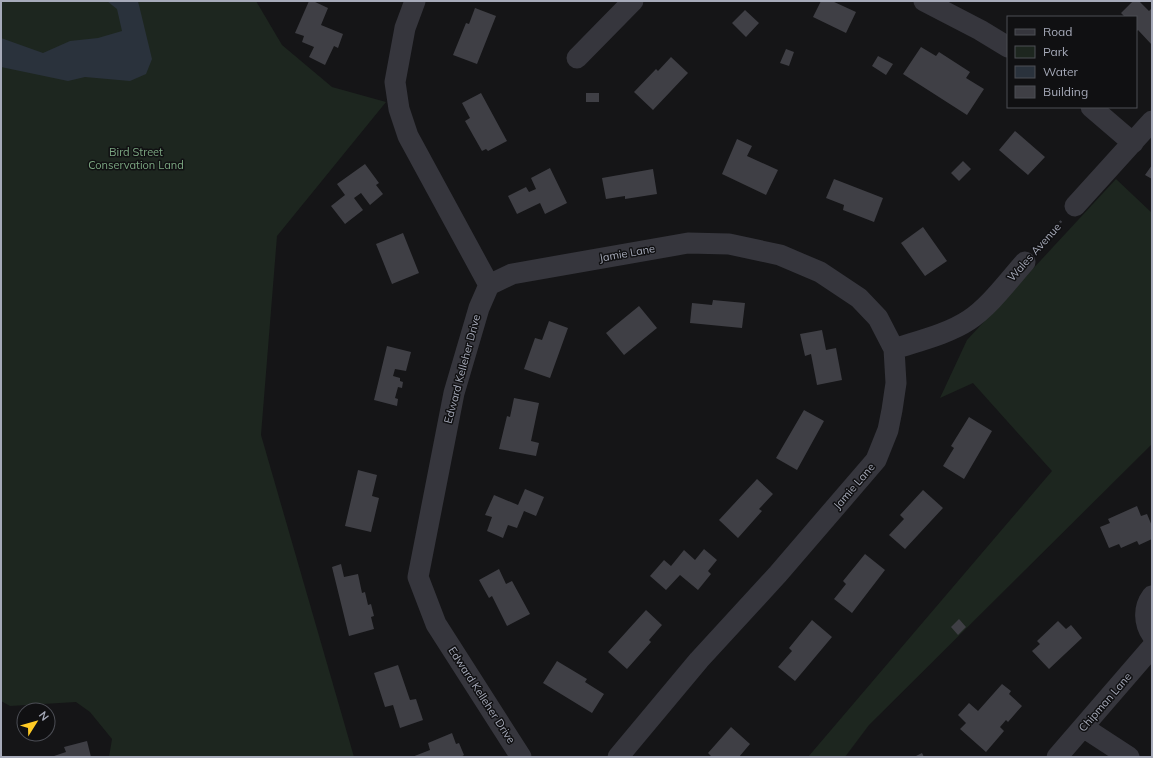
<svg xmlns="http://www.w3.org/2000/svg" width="1153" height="758" font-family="Mulish,sans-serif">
  <rect width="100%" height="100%" fill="#151517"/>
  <path fill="#1d261f" d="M1 1H136L139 6 138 1H256L282 45 332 87 386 102 277 236 261 435 354 757H109L112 739 90 712 76 702 10 706 1 701Z
    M1116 179 1152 213V444L869 725 845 757H808L1052 471 973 383 940 398 967 340Z"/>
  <path fill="#2a323c" d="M107 1H138L152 59 146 74 130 81 85 77 68 81 1 67V38L43 53 70 41 98 38 122 31 117 9Z"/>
  <path fill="#3f3f45" d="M309 1H313L328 8 321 25 343 34 338 48 334 46 325 65 309 57 314 47 302 42 304 36 295 33Z
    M821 1H832L856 12 846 33 813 17Z
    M1133 1H1139L1149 11 1152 8V45L1138 30 1136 32V17H1125L1121 13Z
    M475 8 496 16 477 64 453 55 466 23 469 24Z
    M745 10 759 23 746 37 732 23Z
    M921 47 936 56 939 52 970 72 966 78 984 89 967 115 903 74Z
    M786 49 794 52 789 66 780 63Z
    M878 56 893 64 886 75 872 66Z
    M671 57 688 73 653 110 634 92 656 69 658 71Z
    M481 93 507 141 488 151 486 149 482 151 465 121 470 118 462 103Z
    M586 93H599V102H586Z
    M1015 131 1045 157 1028 175 999 150Z
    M737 139 752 146 747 156 778 170 766 195 722 174Z
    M963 161 971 169 959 181 951 173Z
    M365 164 379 183 376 185 383 194 370 205 361 193 354 198 363 210 345 224 331 206 345 195 337 184Z
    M1152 165V179L1145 175Z
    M550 168 567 203 545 214 540 203 517 214 508 196 526 187 529 192 536 189 531 178Z
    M653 169 657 194 625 199V196L606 199 602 178Z
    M834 179 883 198 874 222 843 210 844 205 826 198Z
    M923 227 947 261 925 276 901 243Z
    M403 233 419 273 392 284 376 244Z
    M713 300 745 303 742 328 690 323 692 303 712 305Z
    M639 306 657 328 624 355 606 333Z
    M549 321 568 328 550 378 524 369 535 338 542 340Z
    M822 330 826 350 836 348 842 380 817 385 811 354 805 356 800 334Z
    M387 346 411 352 406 371 395 369 393 376 400 378V381L403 382 402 388 398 387 395 398 398 399 397 406 374 400Z
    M514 398 539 403 531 441 539 443 536 456 499 449 507 416 510 417Z
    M804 410 824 421 797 470 776 458Z
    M969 417 992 431 964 479 943 466 954 448 951 446Z
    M358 470 377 475 372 496 379 498 371 532 345 526Z
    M757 479 773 494 759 509 762 511 738 538 719 520Z
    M525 489 544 497 536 516 524 511 517 528 508 525 503 538 487 531 492 517 485 515 494 495 518 505Z
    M923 490 943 508 905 549 889 535 904 519 900 515Z
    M1137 506 1141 516 1147 514 1152 526V539L1139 545 1137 541 1121 548 1119 544 1109 548 1100 527 1110 523 1108 519Z
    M704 549 717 560 708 571 711 574 698 590 680 575 666 590 650 576 664 560 671 566 684 550 695 560Z
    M865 554 885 570 852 613 834 599 846 584 843 581Z
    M341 564 344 577 358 574 362 593 365 592 368 605 371 604 374 616 371 617 374 629 349 636 332 567Z
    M499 569 506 584 512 581 530 614 507 626 492 596 489 598 479 580Z
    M646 610 662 625 649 640 651 642 627 669 608 652Z
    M959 619 966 627 958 635 951 627Z
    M812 620 832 637 795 681 778 667 792 651 789 648Z
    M1058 621 1066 629 1071 625 1082 638 1049 669 1032 651 1040 644 1037 641Z
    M557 661 587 679 585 682 604 694 592 713 543 683Z
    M398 665 410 700 416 699 423 720 400 728 393 705 385 707 374 673Z
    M1002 684 1011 691 1009 694 1022 706 1008 722 1006 720 1000 727 1004 731 986 752 960 729 966 723 958 715 969 703 978 711Z
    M731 727 750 744 739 757H710L711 756 708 753Z
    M452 733 456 744 459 743 464 755 461 757H412L430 750 428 743Z
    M87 741 91 757H51L66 752 64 747Z
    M922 753 924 757H914Z"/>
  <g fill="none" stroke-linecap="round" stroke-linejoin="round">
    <path stroke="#3c3d44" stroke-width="2.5" stroke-dasharray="2 3" stroke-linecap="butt" d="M1037 249 1063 219"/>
    <path stroke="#36363d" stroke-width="21" d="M415 1 405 28 395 82 399 109 408 136 489 285 479 308 454 393 418 577 436 624 521 757
      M924 1 980 30 1008 47
      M577 58 633 1
      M1091 107 1133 143
      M1075 206 1152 121
      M489 285 512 274 688 243 729 244 780 255 820 272 859 298 878 318 894 349 896 383 892 410 888 430 876 460 778 574 699 660 618 757
      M894 349C918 341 948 334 969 320 990 306 1008 281 1025 262
      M1152 596C1143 608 1144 623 1152 635
      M1083 727 1129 757
      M1057 757 1152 647"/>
  </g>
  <g text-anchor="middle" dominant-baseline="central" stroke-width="3" stroke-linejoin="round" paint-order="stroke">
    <g font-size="11" fill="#7ba681" stroke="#101012">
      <text x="136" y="152">Bird Street<tspan x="136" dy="13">Conservation Land</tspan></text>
    </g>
    <g font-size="11" fill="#a6aab9" stroke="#101012">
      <text transform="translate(1034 252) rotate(-48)">Wales Avenue</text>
      <text transform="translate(627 253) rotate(-10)">Jamie Lane</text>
      <text transform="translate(462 369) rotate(-75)">Edward Kelleher Drive</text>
      <text transform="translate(854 486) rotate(-49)">Jamie Lane</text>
      <text transform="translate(482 695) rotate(57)">Edward Kelleher Drive</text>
      <text transform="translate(1105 702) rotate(-49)">Chipman Lane</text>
    </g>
  </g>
  <rect width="1153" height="758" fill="none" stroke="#a6aab9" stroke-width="4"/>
  <rect x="1007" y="16" width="130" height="92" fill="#101012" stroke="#4c4e55"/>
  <rect x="1015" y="29" width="20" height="6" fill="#36363d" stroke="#4c4e55"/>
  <text x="1043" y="36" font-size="12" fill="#a6aab9">Road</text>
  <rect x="1015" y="46" width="20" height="12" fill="#1d261f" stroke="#4c4e55"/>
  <text x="1043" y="56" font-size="12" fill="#a6aab9">Park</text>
  <rect x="1015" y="66" width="20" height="12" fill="#2a323c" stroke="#4c4e55"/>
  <text x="1043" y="76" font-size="12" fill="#a6aab9">Water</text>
  <rect x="1015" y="86" width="20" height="12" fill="#3f3f45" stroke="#4c4e55"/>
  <text x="1043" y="96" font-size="12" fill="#a6aab9">Building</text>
  <g transform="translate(36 722) rotate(53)"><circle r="19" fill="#101012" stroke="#4c4e55"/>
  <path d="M0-3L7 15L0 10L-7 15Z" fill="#ffcb25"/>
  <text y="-6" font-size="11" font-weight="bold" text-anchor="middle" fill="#a6aab9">N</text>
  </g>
</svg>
